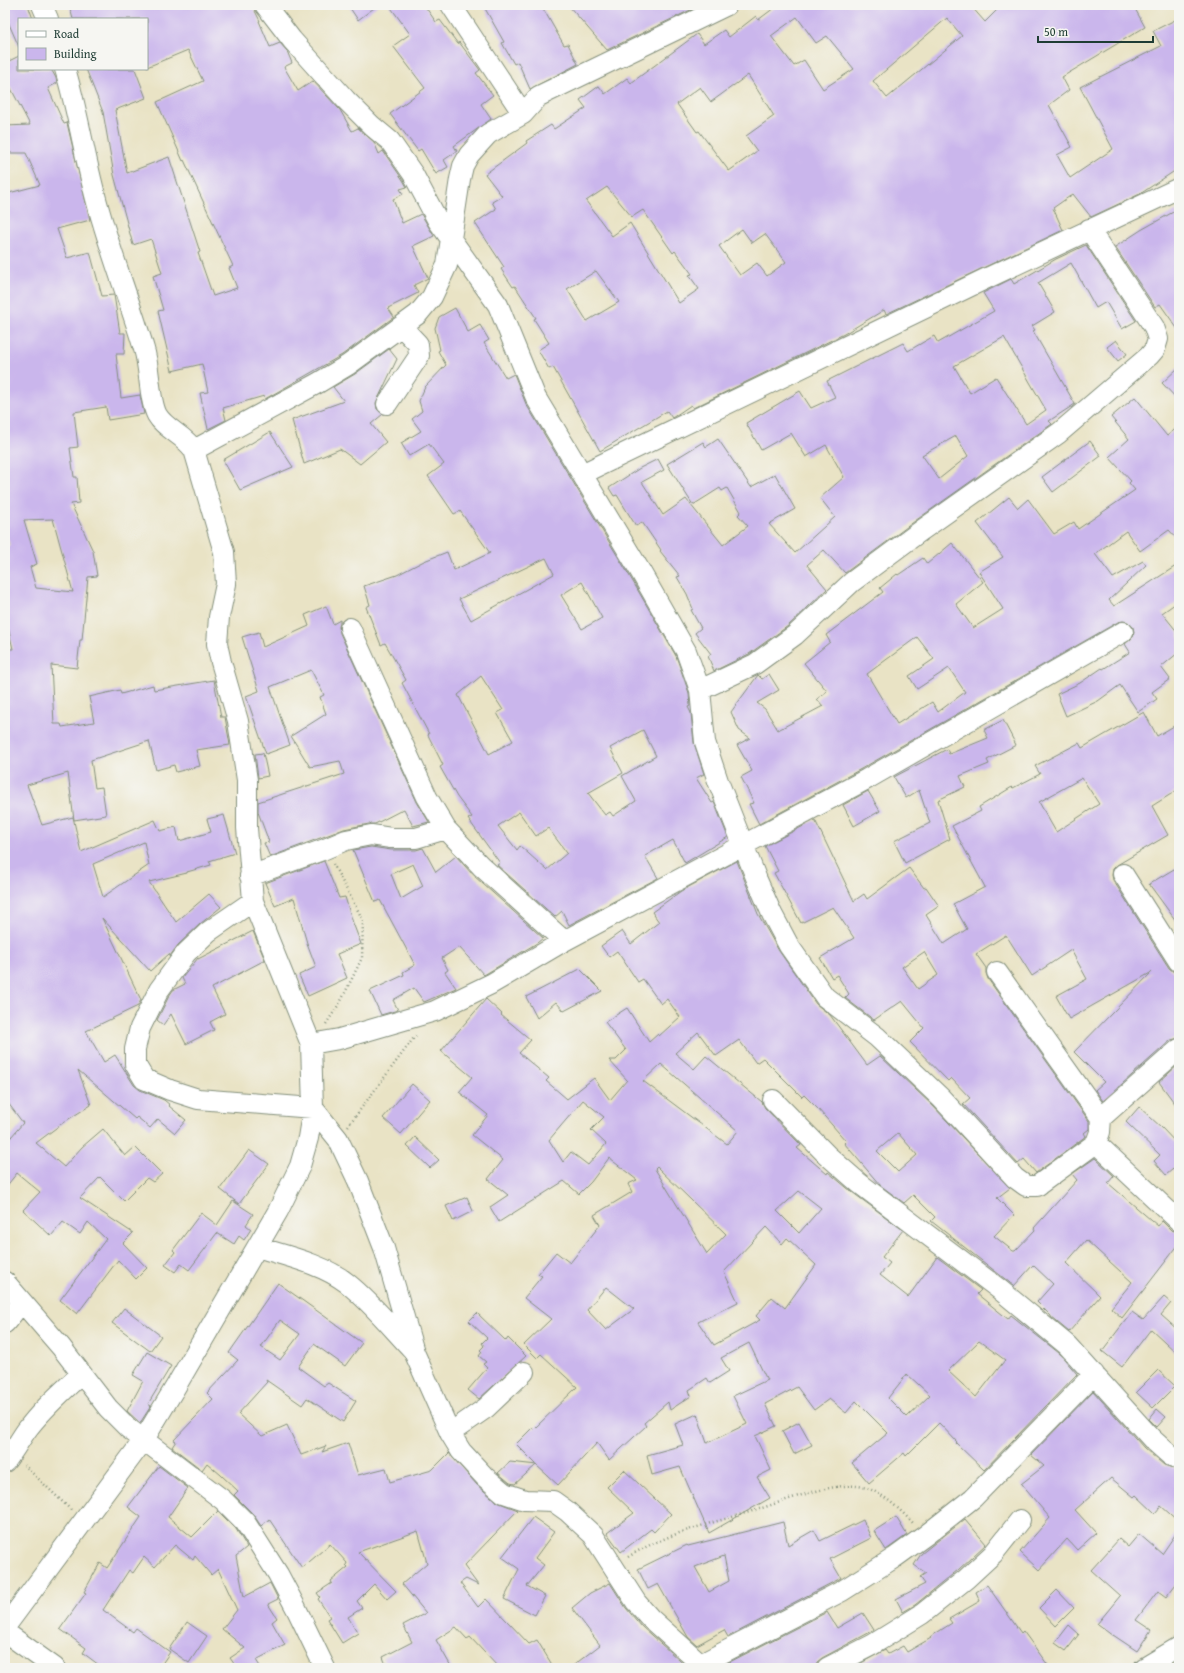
<svg xmlns="http://www.w3.org/2000/svg" width="1184" height="1673" font-family="'Gentium Book Plus',serif">
  <rect width="100%" height="100%" fill="#f6f6f2"/>
  <filter id="ink" filterUnits="userSpaceOnUse"><feTurbulence type="fractalNoise" baseFrequency=".025" numOctaves="2"/><feDisplacementMap in="SourceGraphic" scale="8" xChannelSelector="R" yChannelSelector="G"/><feConvolveMatrix kernelMatrix="1 2 1 2 8 2 1 2 1" color-interpolation-filters="sRGB"/></filter>
  <filter id="wash" filterUnits="userSpaceOnUse"><feTurbulence type="fractalNoise" baseFrequency=".012" numOctaves="4" result="noise"/><feDisplacementMap in="SourceGraphic" scale="16" xChannelSelector="R" yChannelSelector="G"/><feGaussianBlur stdDeviation="0.9" result="paint"/><feColorMatrix in="noise" values="0 0 0 0 0 0 0 0 0 0 0 0 0 0 0 0 0 1.4 0 .05"/><feComposite in="paint" operator="in"/></filter>
  <g filter="url(#wash)">
    <rect width="100%" height="100%" fill="#e9e3c5"/>
    <g id="blocks">
      <path fill="#cab6ec" fill-rule="evenodd" d="M5 5H28L33 19H19V47L5 15Z
        M69 5H252L260 21H259L270 47 280 43 287 51 292 63 284 67 298 91 313 81 340 110 352 131 358 128 374 142 379 154 383 151 403 180 407 187 400 189 403 194 393 199 402 223 421 214 434 236 413 246 428 278 414 285 418 293 388 308 394 317 342 355 265 399 264 396 223 408 226 420 208 429 200 393 208 392 202 364 172 371 158 311 163 310 153 276 162 273 151 239 133 245 114 175 103 112 86 69H135L146 98 115 110 127 173 169 157 200 252 198 253 213 296 237 288 229 268 233 266 184 160 183 161 157 102 203 81 188 50 147 67V19H73Z
        M348 5H378L358 20Z
        M389 5H424L436 22 440 20 458 44 459 42 480 70 476 73 493 95 481 104 491 119 454 146 457 151 444 160 448 167 436 174 421 149 418 151 390 114 425 88 393 46 410 34Z
        M483 5H541L564 45 568 44 578 64 530 89 518 62 514 64 502 43 504 42Z
        M568 5H701L607 50Z
        M778 5H970L985 22 1002 5H1133L1145 27 1062 77 1069 90 1049 105 1072 147 1057 155 1070 178 1113 149 1080 87 1161 46 1153 31 1179 18V168L1140 194 1091 217 1073 194 1053 208 1063 230 886 314 884 310 844 334 693 408 691 405 672 418 667 411 600 451 553 367 549 369 538 350 549 343 534 319 536 318 515 286 513 287 501 269 504 267 475 223 496 209 492 202 502 196 485 174 527 143 526 141 551 125 554 129 586 108 580 100 599 86 605 94 627 78 631 83 697 34 704 44 724 30 729 37 756 16 758 20ZM797 17 816 43 827 36 854 69 823 89 804 60 794 66 771 36ZM947 18 962 36 887 98 873 81ZM748 75 774 116 746 136 757 151 729 171 699 131 697 132 677 104 700 87 711 102ZM607 187 632 217 643 210 673 253 675 251 692 274 689 275 699 289 679 303 630 223 612 236 586 201ZM742 229 752 243 765 234 786 262 767 276 757 263 740 275 719 246ZM596 271 619 302 587 321 567 289Z
        M19 56V69H51L56 78 57 83 48 88 64 124 67 123 90 220 57 229 67 258 90 252 102 296 114 295 120 333H125L124 354H116L121 398 140 395 144 414 108 420 106 407 74 412 78 447 70 448 74 477H77L79 503 71 504 93 551 97 576 88 577 82 640H80L77 668 51 665 54 724H61L62 727 94 722 89 697 120 690 121 694 153 685 154 690 214 680 221 717H225L230 745 196 750 200 766 176 772 174 765 156 770 149 741 91 760 95 788 102 787 106 815 74 820 68 773 27 785 42 825 73 817 81 852 155 820 160 831 176 827 179 841 211 832 207 819 224 815 235 853 209 861 211 865 187 872V873L149 882 176 922 209 894 221 907 200 924 178 945 170 956 169 954 150 971 102 918 141 1000 138 1006 86 1031 104 1062 115 1055 134 1085 140 1090 164 1100 170 1105 169 1106 186 1120 175 1133 158 1119 150 1128 137 1117 135 1119 78 1070 91 1105 64 1122 36 1143 64 1167 82 1147 103 1129 125 1156 135 1147 162 1174 153 1182 147 1178 124 1201 100 1177 80 1198 133 1233 123 1243 147 1268 136 1279 118 1260 77 1314 60 1300 106 1239 88 1222 80 1234 63 1222 51 1236 23 1210 40 1192 17 1173 5 1188V1144L23 1123 5 1099V649H13L5 614V547L10 546 5 529V194L40 185 26 153H5V126L30 125 5 77V63ZM53 519 73 592 36 588 30 567 37 564 24 520ZM144 842 149 865 103 897 93 864Z
        M1175 211 1179 217V331L1160 304 1155 307 1115 247 1141 230Z
        M1086 245 1136 321 1122 329 1106 302 1096 308 1071 263 1038 283 1055 312 1032 326 1035 330 1033 331 1075 404 1049 421 1052 424 915 521 845 573 824 550 807 565 827 589 788 626 749 654 714 671 708 656 711 654 695 633 701 628 691 610 693 609 687 594 677 577 680 576 660 551 661 550 642 522 636 526 617 495 614 496 609 488 640 468 658 459 664 470 642 482 663 515 686 499 723 545 748 526 738 515 741 512 727 488 722 491 720 488 693 505 667 464 703 442 706 447 718 439 751 487 775 474 795 509 769 524 795 553 835 517 820 498 844 477 826 445 806 457 791 433 761 450 746 423 800 391 811 408 835 397 827 381 903 343 908 351 934 336 938 343 994 311 983 293 1011 279 1014 284 1056 259ZM1004 337 1046 410 1026 424 996 377 970 393 954 366ZM956 436 968 456 939 479 922 455Z
        M455 308 468 332 480 325 489 340 484 343 506 378 514 374 526 404 629 575 676 656 689 693 690 706 688 707 691 713 694 743 704 774 696 778 712 803 714 802 728 837 685 863 673 840 645 856 658 878 569 925 562 911 555 917 497 865 500 863 468 819 472 817 457 797 440 767 443 765 428 735 429 734 402 683 406 680 385 643 381 645 366 607 370 605 364 586 397 575 424 561 447 552 454 570 490 553 460 511 454 514 428 476 444 464 429 444 409 456 401 443 421 431 412 419 422 411 419 401 425 387 446 365 438 351 440 350 435 328 439 317ZM546 558 554 574 471 620 459 599ZM582 582 602 618 582 629 561 595ZM481 676 503 710 497 713 513 741 489 754 458 695ZM643 730 656 756 622 776 636 801 613 816 610 812 605 815 588 793 623 773 610 748ZM519 812 536 836 548 828 567 853 547 870 520 846 517 850 498 826Z
        M1116 340 1127 354 1118 361 1107 347Z
        M389 349 397 359 376 403 377 409 383 414 371 424 386 442 360 464 340 449 304 464 292 420 344 401 333 387 355 374Z
        M1179 367V401L1162 383Z
        M1135 397 1167 436 1179 426V541L1169 530 1140 551 1126 531 1095 554 1113 578 1143 561 1146 565 1109 600 1114 606 1179 564V601L1162 613 1179 634V652L1161 667 1170 679 1152 692 1157 699 1138 712 1120 685 1098 701 1066 716 1057 694 1080 683 1102 668 1103 669 1130 652 1125 644 1133 637 1134 632 1133 627 1128 622 1123 621 1118 622 861 769 759 824 749 804 754 803 741 777 752 771 737 745 750 738 739 730 731 712 758 675 762 679 769 674 779 690 757 703 765 709 778 730 823 706 817 699 827 691 804 663 830 642 826 635 883 592 880 588 897 574 898 575 923 558 927 564 952 543 983 582 956 604 973 628 1003 609 979 572 1003 557 977 523 1009 497 1018 508 1028 499 1054 534 1074 522 1078 529 1135 490 1129 483 1131 481 1109 457 1129 439 1111 417ZM917 637 934 659 909 676 917 689 949 668 965 692 938 712 932 702 897 724 867 674Z
        M270 432 293 467 240 490 223 460Z
        M1090 441 1101 456 1053 492 1042 477Z
        M326 606 333 624 340 620V622L339 627 340 633 417 802 429 822 413 826 404 809 375 824H369L344 829 270 857 264 843 269 842 258 812V802L344 774 340 761 310 767 291 736 326 714 320 697 324 695 311 670 270 687 290 745 266 754 246 696 259 691 242 637 259 632 263 647 309 626 305 615Z
        M1144 712 1157 736 1179 723V789L1152 806 1168 835 1117 865 1113 869 1112 875 1113 880 1169 968 1179 976V1038L1171 1040 1103 1101 1095 1090 1104 1082 1074 1052 1152 972 1069 1019 1056 996 1087 979 1071 950 1032 976 1006 935 976 954 986 968V973L988 979 1089 1121V1129L1084 1133 1086 1136 1036 1173 1024 1159 1018 1164 963 1104 970 1098 951 1078 948 1081 910 1042 924 1028 902 1001 874 1020 845 998 849 994 837 975 832 978 820 958 854 938 833 907 801 923 774 873 778 871 765 846 815 820 854 901 864 894 867 899 909 868 924 888 926 887 939 906 926 915 944 944 967 929 953 904 985 887 952 826 981 811 979 807 1012 787 1013 788 1040 774 1035 766 1079 743 1082 748ZM1082 778 1099 804 1056 832 1039 802ZM924 952 938 975 918 989 902 967Z
        M1003 720 1016 745 987 760 989 764 960 776 965 787 938 800 950 839 905 863 894 841 930 823 919 790 906 798 894 777 947 749 949 754 988 738 984 730Z
        M263 753 268 776 258 778 255 754Z
        M868 791 880 811 854 826 843 805Z
        M371 847 391 850H416L423 848 436 872 456 856 473 875 543 938 537 943 484 975 459 947 442 958 448 970 445 972 456 988 424 1002 414 988 393 1000 398 1010 381 1015 370 991 404 975 403 972 415 965 380 900 375 902 353 850ZM413 864 423 886 401 899 391 874Z
        M324 861 339 898 345 897 353 923 361 944 337 954 347 978 308 996 299 975 316 967 307 943 294 898 275 906 265 883Z
        M737 861 758 914 779 951 816 1004 830 1015 867 1065 880 1056 933 1106 1010 1188 997 1198 1014 1215 994 1236 1013 1251H1015L1035 1230 1034 1228 1077 1180 1072 1174 1095 1158 1114 1176 1108 1183 1158 1226 1162 1221 1171 1230 1179 1232V1244L1122 1318 1111 1308 1132 1282 1086 1240 1066 1263 1100 1296 1069 1332 1051 1317V1316L1037 1302 1053 1284 1033 1265 1014 1286 931 1221 935 1217 913 1195 904 1203 880 1185 844 1143 846 1141 818 1109 804 1095 802 1097 763 1058 756 1063 739 1040 716 1056 698 1032 675 1053 694 1069 706 1056 762 1102 765 1108 801 1145 797 1148 827 1174 828 1172 852 1192 903 1230 882 1257 890 1263 880 1275 908 1297 937 1257 981 1290 977 1294 1008 1319 1011 1315 1059 1353 1077 1374 984 1470 956 1443 957 1442 939 1423 906 1456 904 1453 869 1483 852 1463 888 1433 856 1401 846 1413 829 1399 814 1410 797 1387 765 1404 776 1426 755 1436 771 1470 757 1477 770 1498 709 1533 680 1467 652 1475 647 1455 683 1445 675 1424 697 1414 707 1443 747 1424 733 1396 767 1380 749 1343 721 1358 729 1371 710 1383 707 1378 689 1390 691 1396 670 1410 668 1402 644 1423 646 1426 609 1460 597 1443 558 1485 536 1465 515 1484 510 1483 498 1473 510 1462 537 1465 516 1444 532 1428 534 1429 577 1387 541 1354 537 1358 524 1345 551 1319 524 1298 542 1276 538 1274 556 1252 570 1263 600 1225 594 1215 632 1192 628 1184 637 1180 609 1158 591 1182 579 1194 564 1181 499 1222 490 1207 508 1195 488 1179 503 1160 472 1135 488 1115 459 1092 472 1077 441 1051 486 999 502 1014 501 1015 531 1040 519 1053 549 1078 546 1081 567 1099 594 1078 610 1100 627 1080 609 1060H616L626 1050 605 1022 627 1008 649 1042 658 1034 659 1036 680 1017 667 999 661 1004 643 979 638 982 617 951 609 957 601 946 622 931 631 944 659 922 652 912 681 891ZM661 1064 738 1131 727 1144 643 1081ZM583 1100 604 1117 591 1130 606 1144 588 1165 571 1152 563 1162 549 1140ZM898 1133 917 1155 898 1172 877 1151ZM657 1167 726 1234 707 1254 655 1169ZM799 1191 821 1208 799 1233 777 1211ZM766 1227 782 1244 787 1238 816 1265 785 1308 772 1297 756 1316 760 1320 714 1345 698 1322 738 1302 724 1272ZM606 1287 634 1309 606 1330 587 1310ZM979 1341 1005 1360 976 1397 948 1371ZM907 1374 930 1395 907 1417 888 1398Z
        M1179 866V925L1149 884Z
        M253 931 265 960 212 988 225 1014 210 1022 214 1030 186 1044 171 1014 163 1025 157 1020 169 996 173 990 185 984 182 978 198 958V959Z
        M580 969 602 991 564 1011 556 1002 537 1018 526 997Z
        M1179 1064V1109L1159 1082Z
        M412 1084 430 1100 401 1134 383 1118Z
        M1139 1107 1161 1127 1179 1146V1176L1173 1169 1166 1175 1154 1161 1160 1155 1126 1122Z
        M415 1137 439 1160 430 1168 407 1146Z
        M249 1150 269 1164 239 1204 220 1189Z
        M467 1197 473 1211 453 1221 446 1206Z
        M233 1201 253 1214 246 1225 251 1229 244 1240 239 1236 234 1244 217 1233 189 1270 181 1264 175 1272 165 1265 175 1252 173 1250 201 1213 217 1225Z
        M278 1283 362 1343 345 1366 314 1344 298 1367 324 1386 328 1383 356 1401 343 1422 307 1398 302 1405 266 1380 267 1382 238 1414 262 1436 287 1425 301 1455 326 1446 322 1452 348 1443 358 1475 386 1468 390 1482 432 1470 449 1453 477 1485 497 1502 518 1510 464 1566 478 1585 466 1579 460 1583 478 1607 486 1599 529 1644 537 1640 554 1668H499L470 1637 467 1639 456 1627 436 1640 452 1668H387L383 1657 412 1642 403 1625 426 1613 402 1584 427 1563 418 1531 358 1552 396 1591 387 1599 374 1584 357 1601 362 1608 348 1617 358 1633 342 1643 327 1619 330 1617 318 1599 320 1597 317 1593 332 1583 331 1581 348 1567 346 1565 347 1563 330 1544 302 1568 269 1519 261 1526 253 1514 234 1495 238 1491 221 1475 207 1463 202 1470 172 1447 176 1441 174 1440 213 1399 207 1393 238 1360 229 1353ZM280 1320 300 1334 280 1360 261 1347Z
        M1164 1297 1171 1303 1161 1315 1179 1331V1355L1151 1329 1122 1367 1102 1351 1132 1312 1143 1320Z
        M124 1308 161 1336 150 1351 112 1323Z
        M477 1313 506 1341 508 1338 526 1356 479 1399 468 1390 487 1368 483 1364 486 1362 479 1356 482 1352 480 1350 484 1346 482 1343 487 1338 469 1321Z
        M147 1352 171 1366 148 1404 151 1406 140 1423 127 1411 143 1381 133 1375Z
        M1158 1370 1175 1386 1153 1408 1136 1392Z
        M1093 1391 1144 1448 1164 1465 1179 1470V1522L1161 1506 1155 1513 1136 1495 1134 1497 1111 1478 1075 1510 1096 1533 1077 1550 1067 1539 1039 1570 1020 1552 1050 1518 1021 1484 1044 1466 1031 1455Z
        M1157 1409 1166 1417 1157 1427 1149 1419Z
        M799 1422 812 1445 794 1454 782 1431Z
        M159 1466 188 1488 168 1517 192 1537 218 1511 236 1529 247 1547 236 1556 244 1597 270 1583 278 1599 268 1604 277 1618 272 1622 285 1645 256 1660 261 1668H237L230 1658 245 1648 222 1629 237 1610 218 1569 211 1575 195 1556 193 1560 175 1545 155 1567 144 1557 133 1573 129 1570 103 1610 133 1632 136 1628 170 1652 159 1668H103L83 1653 86 1648 60 1629 86 1593 84 1592 100 1563 107 1568 141 1517 128 1507Z
        M624 1470 671 1514 654 1532 651 1529 621 1552 607 1533 634 1513 607 1487Z
        M533 1517 554 1532 535 1558 544 1565 527 1586 545 1596 535 1615 504 1599 519 1569 502 1557Z
        M896 1517 907 1535 886 1550 874 1531Z
        M965 1519 986 1544 958 1570 915 1605 903 1612 896 1599 925 1584 920 1577 926 1573 914 1565 921 1554Z
        M863 1520 871 1538 830 1559 841 1578 728 1637 724 1630 697 1645 688 1637 658 1584 648 1589 638 1569 687 1545 688 1546 783 1522 788 1545 814 1530 820 1541ZM724 1556 729 1581 709 1592 695 1567Z
        M1179 1529V1580L1166 1597 1158 1591 1136 1620 1151 1630 1137 1651 1113 1635V1636L1097 1624 1120 1596 1091 1570 1119 1539 1128 1547 1139 1534 1162 1554Z
        M610 1583 626 1608 642 1627 688 1668H570L600 1645 572 1608 590 1593Z
        M987 1585 1021 1633 1023 1631 1050 1668H852L885 1650 888 1654 903 1646 907 1652 931 1638 930 1637 952 1623 949 1619 980 1601 976 1592Z
        M1057 1590 1074 1608 1056 1626 1039 1608Z
        M827 1612 837 1628 863 1613 874 1630 822 1658 817 1662 816 1668H718Z
        M187 1622 207 1636 189 1663 169 1649Z
        M1069 1625 1079 1634 1066 1651 1055 1643Z"/>
    </g>
  </g>
  <g filter="url(#ink)">
    <use href="#blocks" fill-opacity="0" stroke="#84907c" stroke-width="1"/>
    <g fill="none" stroke-linecap="round" stroke-linejoin="round">
      <defs>
        <path id="minor" d="M42 5 48 19
          M265 5 292 40 346 100 372 126 390 141 413 174 438 221 498 305 536 398 639 569 686 651 700 690 705 742 718 781 757 880 772 914 789 946 825 997 877 1037 941 1098 1015 1178 1026 1186H1037L1096 1143
          M451 5 523 114
          M387 404 419 356 418 344 402 327
          M194 450 318 383 348 365 418 314 432 297 447 265 460 179 463 166 469 155 488 134 523 114 539 96 727 5
          M582 474 983 280 1179 188
          M350 628 427 797 446 829 481 866 564 941
          M700 690 755 664 795 635 852 582 922 530 1059 433 1149 356 1155 349 1158 339 1154 327 1089 229
          M1123 874 1179 962
          M250 876 325 849 346 840 371 835 391 838H416L446 829
          M253 901 208 932 186 953 159 990 140 1028 135 1049V1064L144 1079 170 1090 198 1099 313 1108 338 1139 358 1181 384 1248 414 1352 450 1433 461 1451 485 1477 504 1493 525 1500 553 1501 567 1511 593 1535 636 1602 651 1619 701 1664 703 1668
          M997 972 1101 1118
          M311 1044 339 1039 435 1011 491 984 564 941 867 779 1123 632
          M1179 1049 1101 1118 1100 1132 1096 1143 1179 1221
          M773 1100 827 1155 859 1183 999 1289 1067 1345 1152 1439 1171 1456 1179 1459
          M257 1247C286 1256 323 1264 347 1283 371 1302 391 1327 412 1349
          M5 1282 61 1347 108 1408 128 1428 223 1500 245 1522 278 1574 296 1608 325 1668
          M5 1323 22 1302
          M450 1433 486 1408 524 1372
          M5 1462C13 1452 19 1441 26 1431 41 1410 62 1392 81 1374
          M5 1627 143 1441 176 1386 278 1211 300 1166 308 1138 313 1108 311 1044 253 901 247 828V780L238 721 221 662 217 644 219 617 226 584 224 552 194 450C184 435 165 429 157 415 149 400 150 368 144 349 128 295 106 242 93 187 83 148 77 108 65 69
          M5 1632 55 1668
          M701 1664 842 1591 894 1558 926 1535 973 1498 1094 1374
          M827 1668 872 1645 922 1614 966 1579 993 1554 1020 1520
          M1144 1668 1179 1647"/>
      </defs>
      <use href="#minor" stroke="#84907c" stroke-width="22"/>
      <path stroke="#84907c" stroke-width="2.5" stroke-dasharray="1 3" stroke-linecap="butt" d="M326 1024 341 1001 362 958 363 920 333 864
        M348 1126 416 1035
        M24 1465 71 1510
        M628 1557C668 1532 714 1523 759 1509 784 1501 831 1483 857 1486 879 1488 899 1509 914 1524"/>
      <use href="#minor" stroke="#fff" stroke-width="20"/>
    </g>
  </g>
  <rect width="1184" height="1673" fill="none" stroke="#f6f6f2" stroke-width="20"/>
  <rect x="18" y="18" width="130" height="52" fill="#f6f6f2" stroke="#a0aca6"/>
  <rect x="26" y="31" width="20" height="6" fill="#ffffff" stroke="#a0aca6"/>
  <text x="54" y="38" font-size="12" fill="#1f3d34">Road</text>
  <rect x="26" y="48" width="20" height="12" fill="#cab6ec" stroke="#a0aca6"/>
  <text x="54" y="58" font-size="12" fill="#1f3d34">Building</text>
  <path d="M1038 36v6h115v-6" fill="none" stroke="#1f3d34" stroke-width="2"/>
  <text x="1044" y="36" font-size="12" fill="#1f3d34" stroke="#f6f6f2" stroke-width="3" paint-order="stroke">50 m</text>
</svg>
